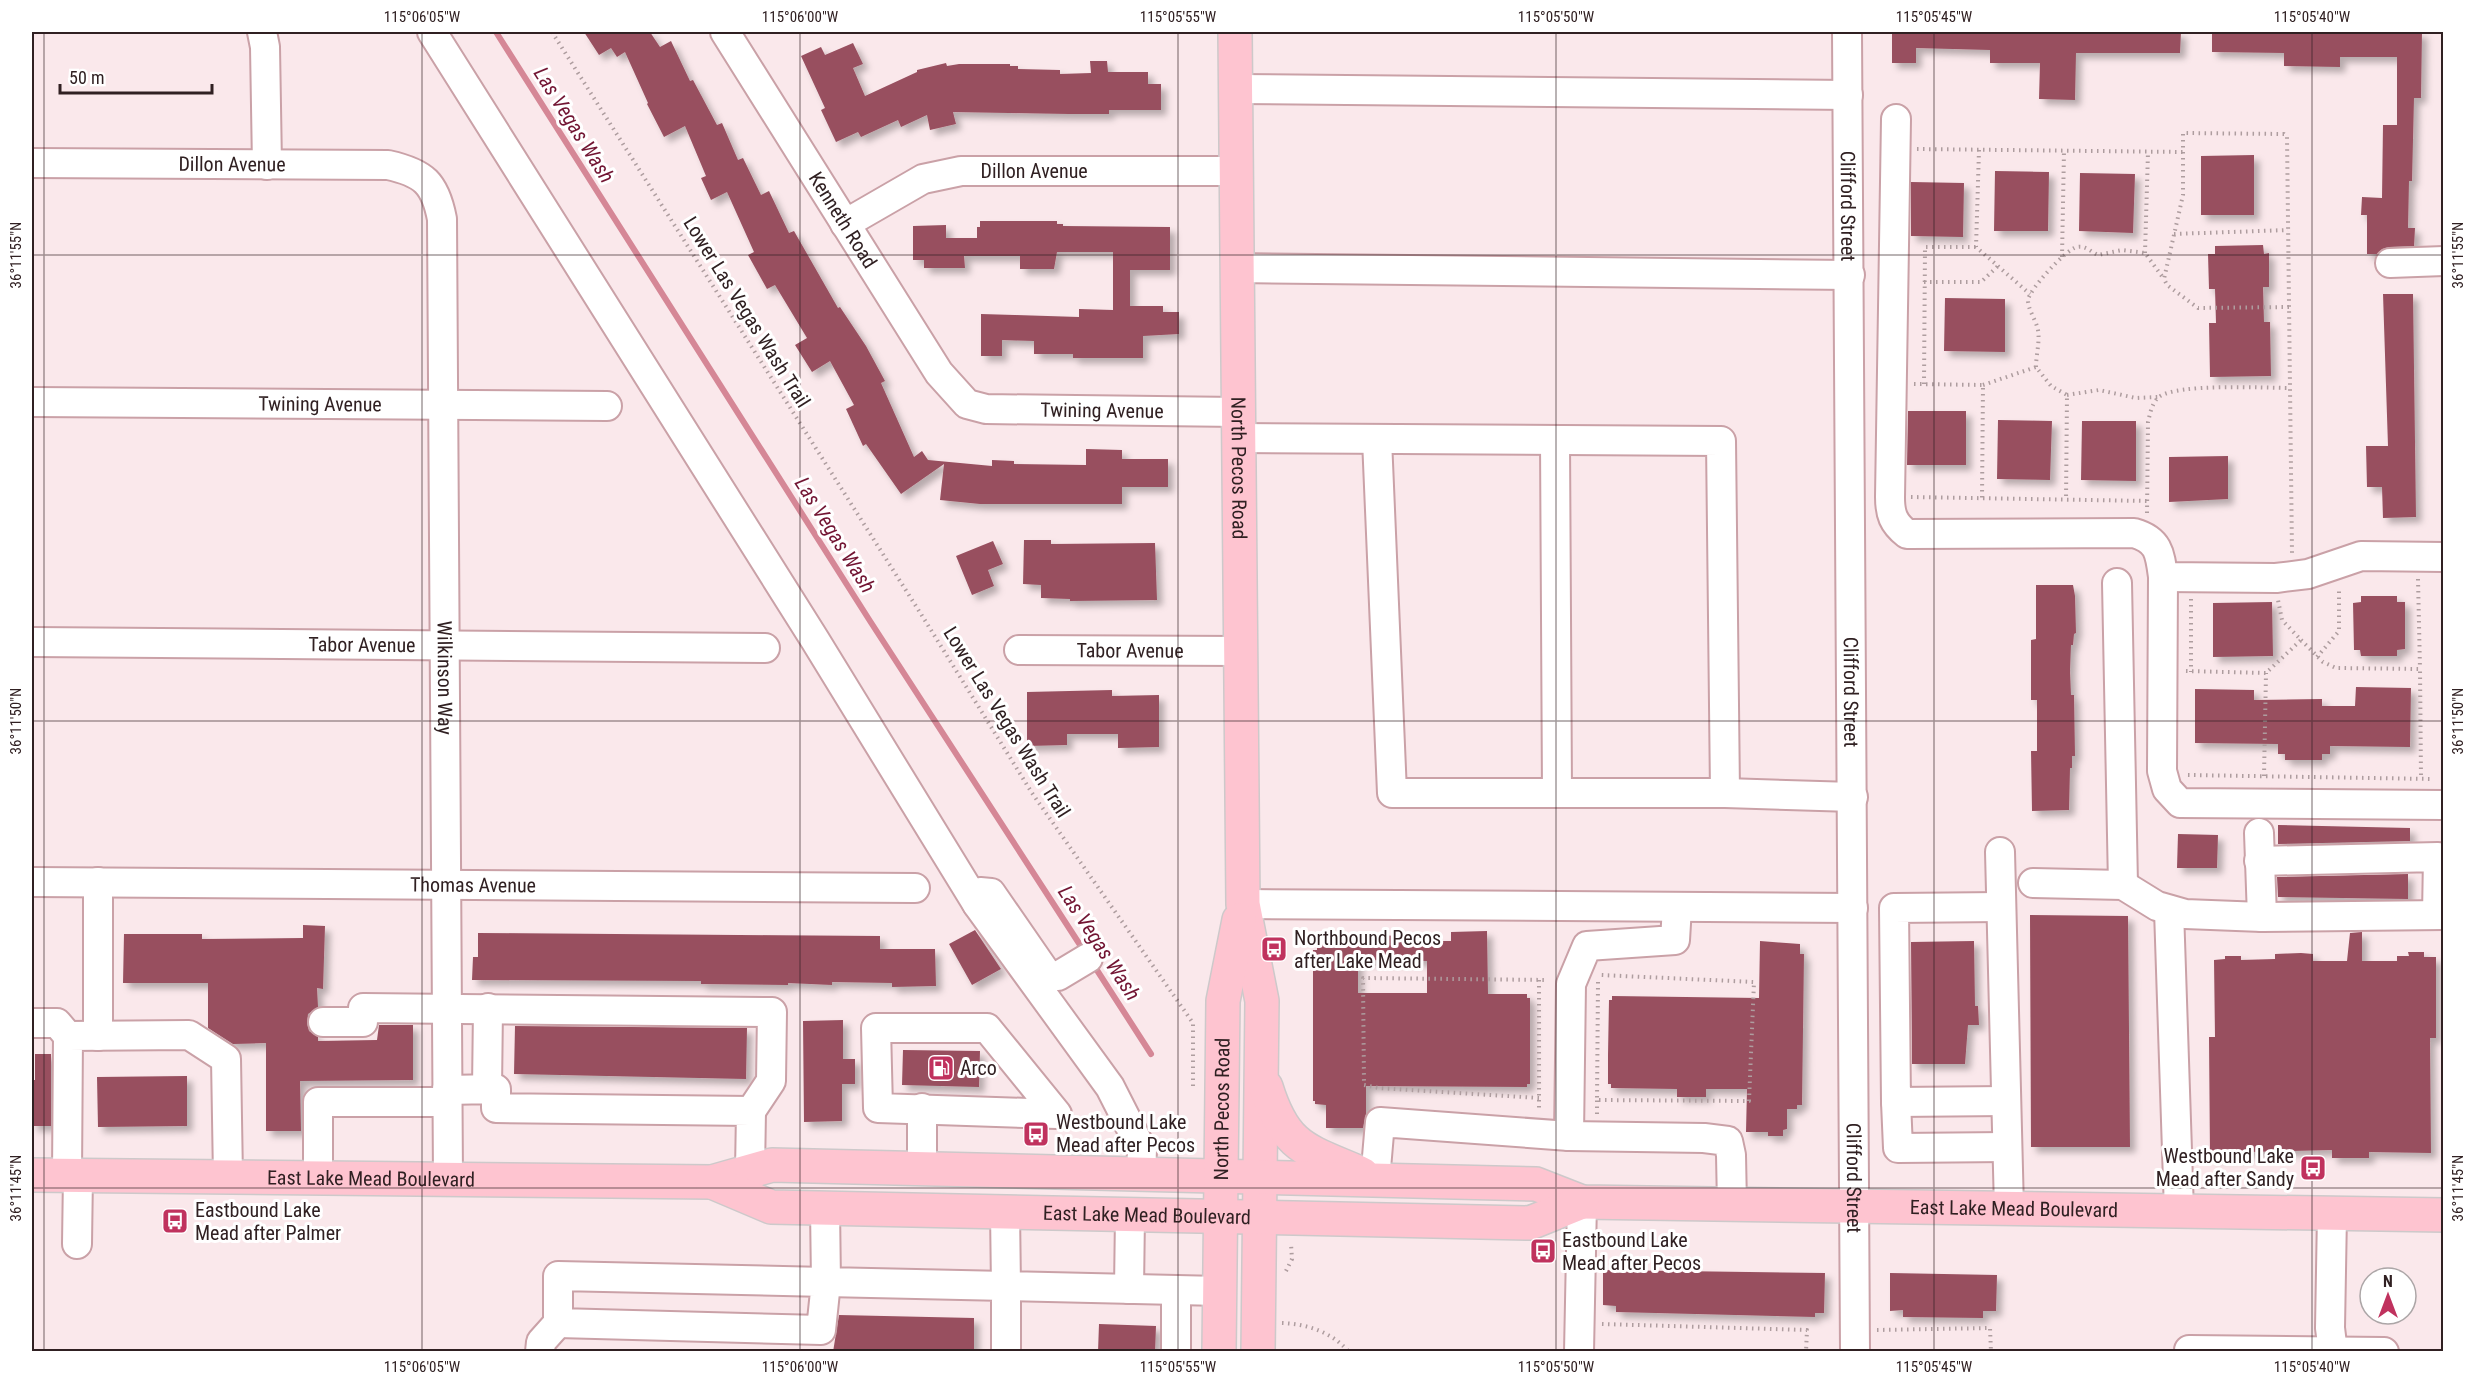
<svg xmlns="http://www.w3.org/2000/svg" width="2475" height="1383" font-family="'Roboto Condensed',sans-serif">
  <defs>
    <filter id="shadow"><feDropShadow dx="5.5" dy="5.5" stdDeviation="3" flood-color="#0004"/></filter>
  </defs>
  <rect width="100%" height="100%" fill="#fae8eb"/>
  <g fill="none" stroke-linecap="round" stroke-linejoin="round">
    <path stroke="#d58796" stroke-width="6" d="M496 32 870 621 1084 951
      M1093 964 1151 1054"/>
  </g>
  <path fill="#984f5f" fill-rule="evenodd" filter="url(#shadow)" d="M584 32H650L660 47 671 41 690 81 693 80 717 125 722 123 738 160 743 158 761 195 769 191 789 233 794 231 838 308 840 307 866 346 885 381 881 383 914 457 922 451 928 460 992 466V460L1014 461V464L1086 465V449L1122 450V459H1168V487H1122V504H980L940 500 944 464 901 494 866 444 863 446 846 409 854 405 830 361 812 372 795 345 807 338 775 285 767 289 748 255 754 252 727 192 711 200 701 178 706 176 685 126 664 137 647 104 648 103 625 52 617 57 611 48 599 55Z
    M1892 32H2181L2180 53H2076L2075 100 2039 99 2040 63H1990V50L1916 48V63H1892Z
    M2212 32H2422L2421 98H2414L2412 181H2409L2408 228H2415L2414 246 2389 247 2382 249 2377 254H2367V215H2361L2362 197 2382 198 2383 125H2397V57H2340V67L2284 66V53L2212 52Z
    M853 43 863 64 853 68 865 96 917 72V70L946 63 947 66 959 64H1010V66H1018V69L1060 70V74L1091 73 1090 61H1107L1108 72H1148V84H1161V110H1109V114H1069L953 112 956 124 930 130 927 115 901 127 898 120 861 137 858 132 836 142 821 110 825 108 801 56 821 47 825 55Z
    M2254 155V215H2201V156Z
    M1995 171 2049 172 2048 231H1994Z
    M2080 173 2135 174 2133 233 2079 231Z
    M1911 182 1964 183 1963 237 1911 236Z
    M980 221H1057V224H1063V226L1170 227V270H1130V306H1163V312H1179V334L1143 336V358H1073V354H1034V341L1002 340V356H981V314L1079 317V309L1113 310V252H1057L1054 269H1020V256H964L965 268H924V260H913V226L946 225V238H977V227H980Z
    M2263 245 2264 254 2269 253V287H2263L2264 322H2270L2271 376 2210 377 2209 323H2216L2215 289H2209L2208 254H2215V246Z
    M2383 294H2413L2416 517 2383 518 2382 487H2367L2366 446H2388Z
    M1945 298 2005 299V352L1944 351Z
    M1908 411H1966V465H1907Z
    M1998 420 2052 421 2050 480 1997 479Z
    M2082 421H2136V481L2081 480Z
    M2228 456V499L2169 502V457Z
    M1024 540H1051V544L1155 543 1157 600 1070 601V599L1041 598V585L1023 584Z
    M993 541 1003 564 988 570 994 586 972 595 956 556Z
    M2036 585H2073L2075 596 2076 633 2074 634 2073 645H2071L2070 671 2071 695H2074L2075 756H2072V768H2070L2069 810 2032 811 2031 751H2037V700H2031V640L2036 639Z
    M2361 596H2397V602H2405V649L2397 650V656H2361L2360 650H2354L2353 603 2361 602Z
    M2272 602 2273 656 2213 657V603Z
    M2356 687 2411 688 2410 747 2330 746V754H2322V760H2285V754H2278V744L2195 743V689L2254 690V700L2322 699V706H2355Z
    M1112 690V696L1159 695V747L1118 748V734H1067V745L1027 746V692Z
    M2278 825 2410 828V841L2278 844Z
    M2178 834 2218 835 2217 868H2177Z
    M2408 874V899L2278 897 2277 877Z
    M2030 915 2128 916 2130 1147H2031Z
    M303 925 325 926 323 989 317 988 318 1007 308 1014 307 1023 309 1031 318 1037V1041L377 1040 379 1025H413V1080L300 1081 301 1131H266V1043L233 1044 208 1028V983H123L124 934H202V939L303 938Z
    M975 930 1001 969 972 985 949 944Z
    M1487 931 1488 994H1527V998H1530V1084H1527V1087L1366 1086V1114L1363 1128H1326V1105L1315 1104V1101H1313V950H1317V939L1366 935 1406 936V941H1451V932ZM1358 960 1427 961V993H1358Z
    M2362 932V961H2397V956H2409L2408 952H2424V957H2436V1038H2430L2431 1153 2369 1152V1158H2332V1150L2248 1152V1156L2210 1157 2209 1037H2215L2214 960 2225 959V956H2241V960L2275 959V954L2301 953 2313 954V961H2347L2350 933Z
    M478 933 880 936V949H935L936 986 892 987V983L832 982V985L788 983V985L701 984V981L472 980 473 957H478Z
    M1760 941 1800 944V954H1804L1802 1105H1797V1109H1787V1129L1783 1130V1136H1768V1132H1746L1747 1089H1706V1097H1677V1089L1611 1088V1084H1608V1055L1609 1000H1612V996L1759 998Z
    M1974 941 1975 1006H1978L1979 1025H1968L1965 1064H1912L1911 942Z
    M843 1020V1059H855V1084H842V1121L804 1122 803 1021Z
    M515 1026 747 1028 746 1079 514 1074Z
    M903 1050 980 1051 979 1087 902 1085Z
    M35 1054H51V1126H32V1080H35Z
    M187 1076V1126L98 1127 97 1077Z
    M1603 1270 1825 1273 1824 1313H1815V1317L1616 1312V1306L1603 1305Z
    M1890 1273 1997 1275 1996 1311H1983V1318L1903 1317V1310L1890 1311Z
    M839 1315 974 1318V1352H833Z
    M1099 1324 1156 1326 1155 1352H1098Z"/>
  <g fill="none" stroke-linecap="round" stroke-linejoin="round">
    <defs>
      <g id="minor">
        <path d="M262 32 265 47 267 165"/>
        <path d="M432 32 815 640 977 904"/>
        <path id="s1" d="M725 32 939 373 967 404 986 409 1238 412"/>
        <path id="s2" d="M1847 32 1855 1352"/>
        <path d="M1235 89 1848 95"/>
        <path d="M1896 119 1890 497C1890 514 1893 523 1907 534L2134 533C2159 540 2160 554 2163 577L2276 578 2308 574 2361 556 2444 557"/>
        <path id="s3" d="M32 163 388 165C424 173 435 183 442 219L448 1179"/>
        <path id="s4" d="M845 224 923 179 961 171H1236"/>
        <path d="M2390 263 2444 261"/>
        <path d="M1237 268 1850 275"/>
        <path id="s5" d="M32 402 607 406"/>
        <path d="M1238 438 1721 441 1725 793"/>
        <path d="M1377 439 1392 793H1725L1853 797"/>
        <path d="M1555 441 1557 793"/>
        <path d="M2163 577 2162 771 2167 789 2180 803 2443 805"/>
        <path d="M2117 583 2123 885"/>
        <path id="s6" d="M32 642 765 648"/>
        <path id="s7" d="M1019 650 1240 651"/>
        <path d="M2259 833 2262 917"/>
        <path d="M2000 852 2009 1209"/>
        <path d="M2259 861 2438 857 2437 915"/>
        <path id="s8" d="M32 882 915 888"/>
        <path d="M2033 883 2123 885 2157 906 2185 914 2262 917 2444 915"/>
        <path d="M1243 904 1853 908"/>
        <path d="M2001 907 1894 908 1896 1102 2006 1101"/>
        <path d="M2169 910 2179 1211"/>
        <path d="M1088 958 1058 976 1047 974 991 893 980 892 977 904 1110 1087 1142 1150 1141 1174"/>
        <path d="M323 1022H363V1008L772 1012 771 1081 751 1111"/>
        <path d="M32 1023H57L68 1036"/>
        <path d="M876 1028H987L1057 1114 878 1108Z"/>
        <path d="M98 1036V882"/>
        <path d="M487 1089 488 1008"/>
        <path d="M447 1090 496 1089V1108L751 1111 750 1171"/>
        <path d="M1896 1102 1898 1148 2007 1147"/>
        <path d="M1569 1136 1571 984 1587 946 1675 940 1677 907"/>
        <path d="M922 1168V1108"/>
        <path d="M67 1175 68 1036 189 1035 226 1059 228 1177"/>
        <path d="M318 1178V1102H447"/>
        <path d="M1375 1180 1380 1122 1569 1136 1704 1138 1728 1141 1731 1155 1732 1205"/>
        <path d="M825 1208 826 1282 1006 1286V1352"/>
        <path d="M1005 1212 1006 1286 1220 1291"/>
        <path d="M2332 1214 2330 1328 2333 1352"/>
        <path d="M77 1244 78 1175"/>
        <path d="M558 1276 826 1282 821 1330 558 1323Z"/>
        <path d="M1129 1289 1130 1215"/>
        <path d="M1176 1290V1352"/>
        <path d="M2189 1350 2384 1352"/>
        <path d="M540 1352 541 1342 558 1323"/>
        <path d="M1579 1352 1582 1202"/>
      </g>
      <g id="major">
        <path id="s9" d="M1235 32 1243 904 1262 1001 1258 1352"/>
        <path d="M1266 1087C1285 1149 1307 1150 1362 1174"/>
        <path id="s10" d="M32 1175 712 1182 772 1165 1536 1184 1582 1202 2444 1215"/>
        <path id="s11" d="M712 1182 771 1207 1530 1223 1582 1202"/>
        <path id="s12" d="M1219 1352 1223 1001 1239 920"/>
      </g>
    </defs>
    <use href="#minor" stroke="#caa1a7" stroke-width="32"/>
    <use href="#major" stroke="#cdc9ca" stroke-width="36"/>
    <path stroke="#ae9d9f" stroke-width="4" stroke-dasharray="1.5 4.5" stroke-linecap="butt" d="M552 32 926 622 1032 793 1193 1023V1090
      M1917 149 2183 152
      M1979 150 1976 247 2030 294
      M2174 234 2288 230
      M2145 253 2148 152
      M2062 257 2064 151
      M1924 282H1981L1998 266
      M2289 307 2198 308 2167 285 2164 279 2183 195V133L2284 134 2287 137 2292 554
      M2036 367C2036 355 2040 342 2038 330 2036 320 2028 310 2028 300 2029 290 2066 249 2077 247 2085 245 2091 252 2098 255L2122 250 2145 253 2164 279
      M1914 384 1983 385 1982 498
      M1924 384 1925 247H1976
      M1983 385 2036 367 2051 386 2067 395 2066 500
      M2067 395 2099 390 2136 398 2158 397
      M1911 497 2148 501
      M2147 513 2148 422C2150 414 2152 402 2159 397 2177 383 2264 388 2290 388
      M2418 579 2420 669
      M2191 599V672
      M2301 640 2323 662 2336 668 2420 669 2421 778
      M2317 657 2339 631V588
      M2186 671 2266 673 2301 640 2282 620 2278 600
      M2188 775 2432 779
      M2264 776 2266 673
      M1539 980V1112
      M1598 982 1597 1100 1749 1101 1754 982 1601 975
      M1539 1098 1379 1088 1364 1085 1363 978 1548 980
      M1597 1114V1100
      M1189 1149H1187L1193 1136
      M1286 1271 1292 1259 1291 1244
      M1282 1323C1307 1324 1332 1332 1349 1352
      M1602 1324 1807 1330 1806 1352
      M1877 1330 1990 1328 1991 1352"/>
    <use href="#minor" stroke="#fff" stroke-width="28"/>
    <use href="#major" stroke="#fec4d0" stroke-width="33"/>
  </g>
  <path fill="none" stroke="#302022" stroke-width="1.5" stroke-opacity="0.45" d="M44 32V1352M422 32V1352M800 32V1352M1178 32V1352M1556 32V1352M1934 32V1352M2312 32V1352M32 255H2444M32 721H2444M32 1188H2444"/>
  <defs>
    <symbol id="bus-square" viewBox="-11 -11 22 22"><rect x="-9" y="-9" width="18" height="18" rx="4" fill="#c0325e" stroke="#fff"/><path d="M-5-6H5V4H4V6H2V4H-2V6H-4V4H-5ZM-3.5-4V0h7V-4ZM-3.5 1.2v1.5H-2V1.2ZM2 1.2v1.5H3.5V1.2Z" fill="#fff"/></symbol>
    <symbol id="fuel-square" viewBox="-11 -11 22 22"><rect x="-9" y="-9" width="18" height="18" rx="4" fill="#c0325e" stroke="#fff"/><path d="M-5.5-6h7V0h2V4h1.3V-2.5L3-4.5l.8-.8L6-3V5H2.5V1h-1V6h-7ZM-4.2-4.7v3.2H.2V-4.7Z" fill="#fff"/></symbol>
  </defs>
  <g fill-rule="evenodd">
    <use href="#bus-square" x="1259" y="934" width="30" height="30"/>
    <use href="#fuel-square" x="926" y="1053" width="30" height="30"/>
    <use href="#bus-square" x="1021" y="1119" width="30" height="30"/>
    <use href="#bus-square" x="2298" y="1153" width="30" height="30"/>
    <use href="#bus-square" x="160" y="1206" width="30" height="30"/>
    <use href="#bus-square" x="1528" y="1236" width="30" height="30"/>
  </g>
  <g text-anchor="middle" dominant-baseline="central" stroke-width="6" stroke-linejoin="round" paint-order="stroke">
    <g font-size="20" fill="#302022" stroke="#fff">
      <text stroke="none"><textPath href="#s3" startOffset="200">Dillon Avenue</textPath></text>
      <text stroke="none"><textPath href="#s4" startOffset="202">Dillon Avenue</textPath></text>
      <text stroke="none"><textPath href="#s2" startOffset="174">Clifford Street</textPath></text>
      <text stroke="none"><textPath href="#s1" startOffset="222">Kenneth Road</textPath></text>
      <text transform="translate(747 312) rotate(58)">Lower Las Vegas Wash Trail</text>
      <text stroke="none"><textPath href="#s5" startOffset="288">Twining Avenue</textPath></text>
      <text stroke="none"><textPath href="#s1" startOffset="580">Twining Avenue</textPath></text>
      <text stroke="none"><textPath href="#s9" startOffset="436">North Pecos Road</textPath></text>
      <text stroke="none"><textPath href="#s6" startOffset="330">Tabor Avenue</textPath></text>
      <text stroke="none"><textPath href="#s7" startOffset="111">Tabor Avenue</textPath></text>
      <text stroke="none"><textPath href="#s3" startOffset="898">Wilkinson Way</textPath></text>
      <text stroke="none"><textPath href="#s2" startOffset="660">Clifford Street</textPath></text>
      <text transform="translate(1007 722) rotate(58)">Lower Las Vegas Wash Trail</text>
      <text stroke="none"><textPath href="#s8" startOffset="441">Thomas Avenue</textPath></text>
      <text stroke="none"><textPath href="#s12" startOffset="243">North Pecos Road</textPath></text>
      <text stroke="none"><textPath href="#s2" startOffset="1146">Clifford Street</textPath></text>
      <text stroke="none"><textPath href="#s10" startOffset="339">East Lake Mead Boulevard</textPath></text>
      <text stroke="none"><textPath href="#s10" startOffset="1988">East Lake Mead Boulevard</textPath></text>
      <text stroke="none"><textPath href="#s11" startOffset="440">East Lake Mead Boulevard</textPath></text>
    </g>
    <g font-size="20" fill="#302022" stroke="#fff" text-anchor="start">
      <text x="1294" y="938">Northbound Pecos<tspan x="1294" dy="23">after Lake Mead</tspan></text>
      <text x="960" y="1068">Arco</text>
      <text x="1056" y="1122">Westbound Lake<tspan x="1056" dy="23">Mead after Pecos</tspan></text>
      <text x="2294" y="1156" text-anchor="end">Westbound Lake<tspan x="2294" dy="23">Mead after Sandy</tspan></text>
      <text x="195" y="1210">Eastbound Lake<tspan x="195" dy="23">Mead after Palmer</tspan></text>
      <text x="1562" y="1240">Eastbound Lake<tspan x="1562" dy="23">Mead after Pecos</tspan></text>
    </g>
    <g font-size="21" font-style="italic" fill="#721533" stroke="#fff">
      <text transform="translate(574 125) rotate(58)">Las Vegas Wash</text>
      <text transform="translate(835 535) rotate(58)">Las Vegas Wash</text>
      <text transform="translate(1099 943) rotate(57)">Las Vegas Wash</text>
    </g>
  </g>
  <rect width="2475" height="1383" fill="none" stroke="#ffffff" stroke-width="66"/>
  <g transform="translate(2388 1296)"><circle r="28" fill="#ffffff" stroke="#aca6a7" stroke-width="1.5"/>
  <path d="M0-4.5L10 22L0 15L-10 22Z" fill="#c0325e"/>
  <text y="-9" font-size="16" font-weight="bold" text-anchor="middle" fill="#302022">N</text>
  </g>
  <path d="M60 84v9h152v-9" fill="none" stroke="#302022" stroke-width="3"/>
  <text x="69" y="84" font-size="18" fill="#302022" stroke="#ffffff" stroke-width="4.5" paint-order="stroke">50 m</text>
  <rect x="33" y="33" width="2409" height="1317" fill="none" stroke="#302022" stroke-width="2"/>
  <g font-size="15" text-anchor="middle" fill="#302022">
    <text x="422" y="22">115°06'05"W</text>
    <text x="800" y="22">115°06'00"W</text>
    <text x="1178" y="22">115°05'55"W</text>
    <text x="1556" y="22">115°05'50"W</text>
    <text x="1934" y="22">115°05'45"W</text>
    <text x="2312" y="22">115°05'40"W</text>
    <text transform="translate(16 255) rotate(-90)" y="5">36°11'55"N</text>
    <text transform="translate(2458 255) rotate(-90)" y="5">36°11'55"N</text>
    <text transform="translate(16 721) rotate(-90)" y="5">36°11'50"N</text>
    <text transform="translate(2458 721) rotate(-90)" y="5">36°11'50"N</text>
    <text transform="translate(16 1188) rotate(-90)" y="5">36°11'45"N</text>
    <text transform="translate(2458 1188) rotate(-90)" y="5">36°11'45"N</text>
    <text x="422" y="1372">115°06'05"W</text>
    <text x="800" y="1372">115°06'00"W</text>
    <text x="1178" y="1372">115°05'55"W</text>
    <text x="1556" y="1372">115°05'50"W</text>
    <text x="1934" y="1372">115°05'45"W</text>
    <text x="2312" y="1372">115°05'40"W</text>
  </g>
</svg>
